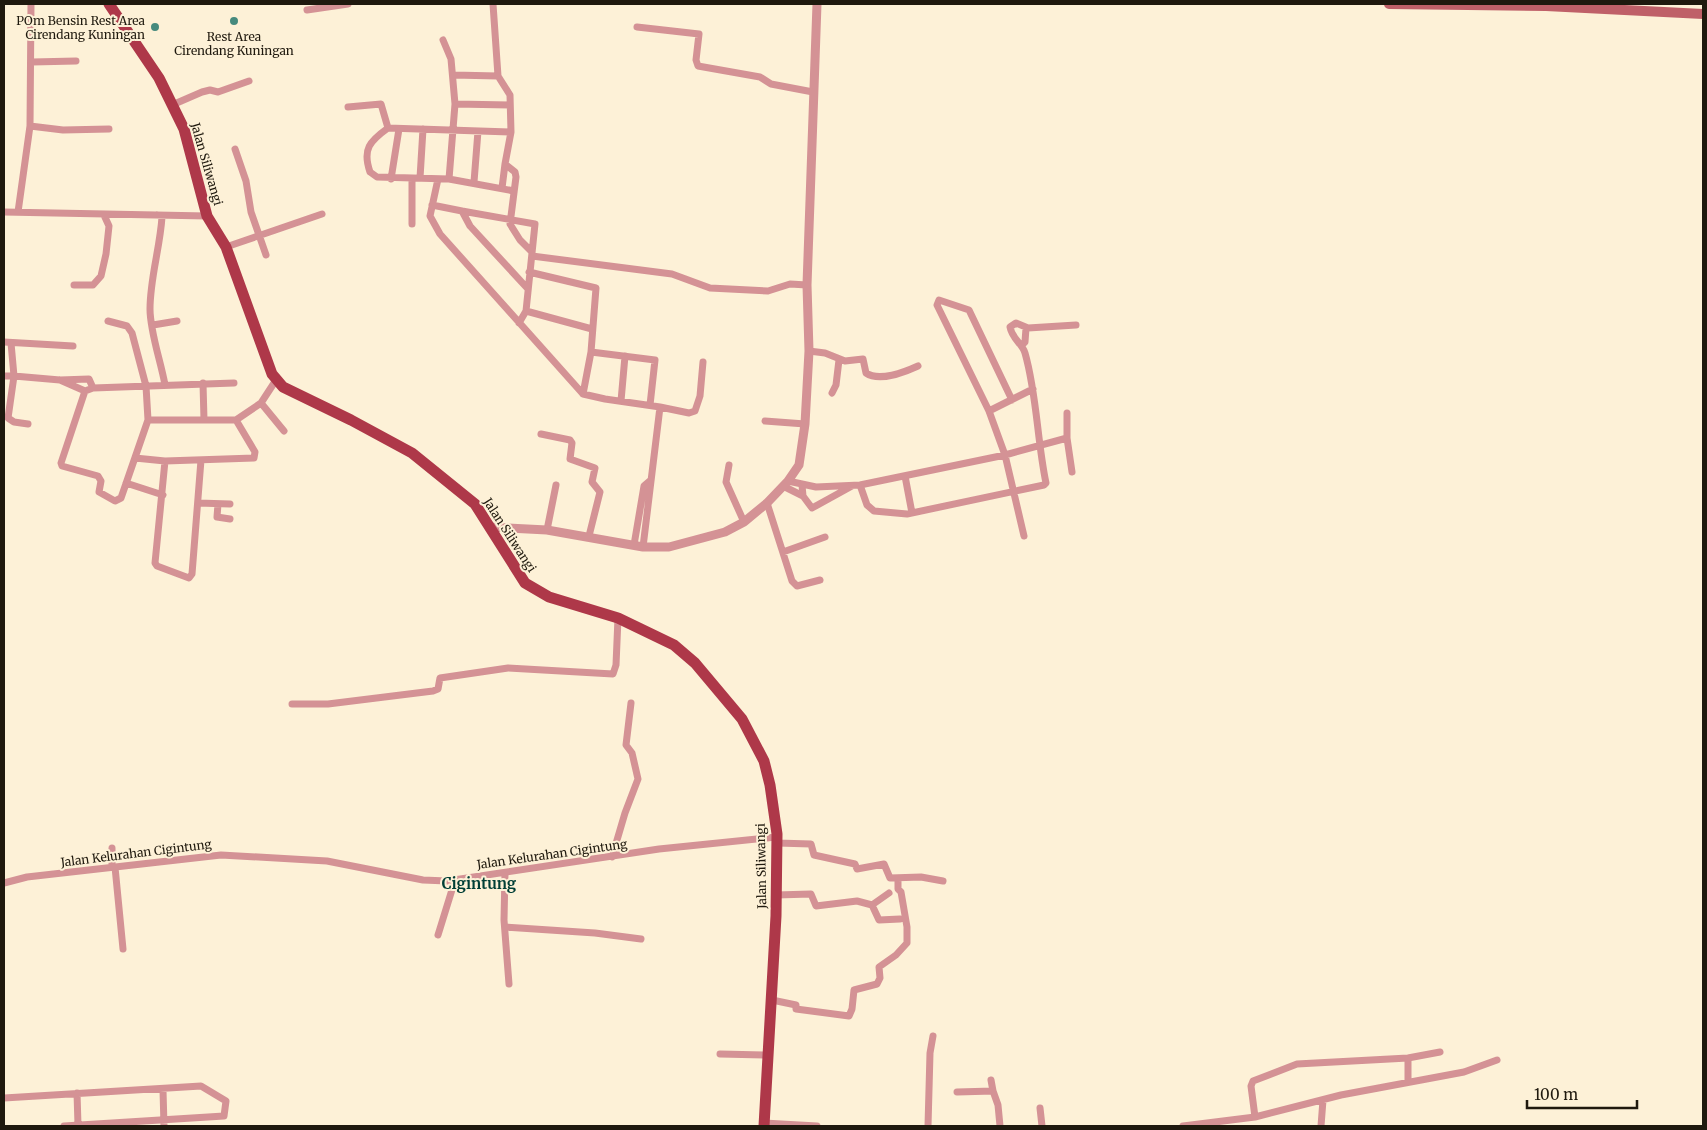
<svg xmlns="http://www.w3.org/2000/svg" width="1707" height="1130" font-family="Merriweather,serif">
  <rect width="100%" height="100%" fill="#fdf1d7"/>
  <g fill="none" stroke-linecap="round" stroke-linejoin="round">
    <path stroke="#d49295" stroke-width="7" d="M493 4 498 76 510 95 511 132 505 164 515 172 516 177 510 224 520 240 532 252
      M307 10 348 4
      M637 27 699 34 696 60 698 66 760 77 771 84 813 92
      M443 40 451 59 455 104 449 179
      M32 62 76 61
      M453 75 498 76
      M455 104 510 105
      M172 105 202 92 210 90 218 92 249 81
      M348 107 381 104 388 128
      M30 126 63 130 109 129
      M511 132 388 128C370 141 362 149 370 172L377 177 449 179 514 191
      M235 149 246 181 251 212 266 255
      M420 178 423 129
      M391 179 399 129
      M438 179 430 216 440 234 583 394 605 399 660 407 643 547
      M474 182 478 131
      M502 188 505 164
      M432 205 462 211 470 226 528 289
      M462 211 535 224 526 311 519 323
      M4 212 207 216
      M18 212 30 126 31 4
      M157 215 162 217C160 248 150 278 150 309 150 332 161 362 165 385
      M412 224V179
      M226 247 322 214
      M532 256 672 274 710 288 768 291 790 284 807 285
      M529 272 596 288 591 352 583 394
      M74 285H93L101 276 106 254 109 226 104 215
      M526 311 592 329
      M108 321 127 326 132 333 146 386 148 420
      M153 325 177 321
      M4 342 73 346
      M11 343 14 376 60 380 89 379 93 388
      M1022 345 1025 342 1026 328
      M809 351 825 353 845 361 863 359 866 373C879 382 905 372 918 366
      M591 352 655 360 650 405
      M4 376H14L8 418 14 422 28 424
      M60 380 85 391 93 388 234 383
      M203 383 204 420
      M85 391 61 463 62 466 98 476 101 481 99 492 115 501 121 498 148 420H236L261 403 276 380
      M832 393 836 385 839 360
      M1012 400 969 310 939 300 937 305 989 411 1005 455 1024 536
      M621 401 625 356
      M261 403 284 431
      M660 407 689 413 695 411 700 396 703 362
      M989 411 1033 389
      M1067 413V438L1072 472
      M765 421 805 424
      M541 434 570 440 572 443 570 459 595 468 592 482 600 492 589 536
      M135 458 165 461 254 458 255 452 236 420
      M165 461 155 563 157 566 189 578 192 574 201 460
      M729 465 726 482 744 522
      M905 476 912 513
      M788 481 816 487 860 485 1005 455 1067 438
      M126 483 163 495
      M802 485 803 496 812 508 852 486
      M860 485 867 505 874 511 907 514 1044 485 1046 483C1037 440 1037 395 1025 353 1022 343 1012 339 1010 327L1016 323 1028 328 1076 325
      M783 486 803 496
      M198 503 230 504
      M767 503 792 581 797 586 820 580
      M218 504 217 517 230 519
      M547 530 556 485
      M634 545 644 486 651 480
      M783 552 825 537
      M292 704H328L433 691 438 689 440 678 508 668 613 674 616 665 618 618
      M777 843 811 844 814 855 855 864 857 869 884 864 890 878 921 877 943 881
      M112 848V867
      M612 857 625 813 638 779 632 753 626 745 631 703
      M115 867 123 949
      M505 873 504 920 509 984
      M4 883 27 877 221 855 327 861 423 880 447 881 659 849 776 837
      M776 895 811 894 816 906 857 901 872 905 889 893
      M872 905 879 920 900 919
      M505 927 595 933 641 939
      M438 935 455 880
      M772 1000 796 1005V1009L849 1016 852 1009 854 990 877 984 880 978 879 967 896 955 907 943V927L901 892 898 889V878
      M720 1054 768 1055
      M1408 1081V1058
      M163 1090 164 1126
      M993 1091 998 1105 1000 1126
      M957 1092 993 1091 991 1080
      M77 1093 78 1125
      M4 1098 201 1086 226 1101 224 1116 64 1126
      M1040 1108 1042 1126
      M1255 1117 1251 1086 1253 1081 1297 1064 1408 1058 1440 1052
      M764 1123 817 1126
      M928 1126 930 1053 933 1036
      M1183 1126 1255 1117 1341 1095 1464 1072 1497 1060
      M1321 1126 1323 1100"/>
    <path stroke="#d49295" stroke-width="9" d="M491 527 547 530 643 547H669L725 532 744 522 767 503 788 481 799 465 805 424 809 351 807 285 817 4"/>
    <path stroke="#bf6068" stroke-width="10" d="M1389 4 1546 6 1703 14"/>
    <path stroke="#ae3849" stroke-width="11" d="M109 4 159 78 184 129 207 216 226 247 272 374 283 387 351 420 412 453 475 504 525 583 549 597 618 618 674 645 695 663 742 719 764 761 770 785 777 834 776 916 764 1126"/>
  </g>
  <g fill="#468a7d" stroke="#fdf1d7" stroke-width="2">
    <circle cx="234" cy="21" r="5"/>
    <circle cx="155" cy="27" r="5"/>
  </g>
  <g text-anchor="middle" dominant-baseline="central" stroke-width="4" stroke-linejoin="round" paint-order="stroke">
    <g font-size="12" fill="#1f190e" stroke="#fdf1d7" text-anchor="end">
      <text x="145" y="20">POm Bensin Rest Area<tspan x="145" dy="14">Cirendang Kuningan</tspan></text>
      <text x="234" y="36" text-anchor="middle">Rest Area<tspan x="234" dy="14">Cirendang Kuningan</tspan></text>
    </g>
    <g font-size="12" fill="#1f190e" stroke="#fdf1d7">
      <text transform="translate(207 164) rotate(74)">Jalan Siliwangi</text>
      <text transform="translate(510 535) rotate(57)">Jalan Siliwangi</text>
      <text transform="translate(136 853) rotate(-7)">Jalan Kelurahan Cigintung</text>
      <text transform="translate(552 854) rotate(-8)">Jalan Kelurahan Cigintung</text>
      <text transform="translate(761 866) rotate(-91)">Jalan Siliwangi</text>
    </g>
    <g font-size="15" font-weight="bold" fill="#003f36" stroke="#fdf1d7">
      <text x="479" y="883">Cigintung</text>
    </g>
  </g>
  <rect width="1707" height="1130" fill="none" stroke="#1f190e" stroke-width="10"/>
  <path d="M1527 1100v8h110v-8" fill="none" stroke="#1f190e" stroke-width="2.5"/>
  <text x="1534" y="1100" font-size="15" fill="#1f190e" stroke="#fdf1d7" stroke-width="4" paint-order="stroke">100 m</text>
</svg>
